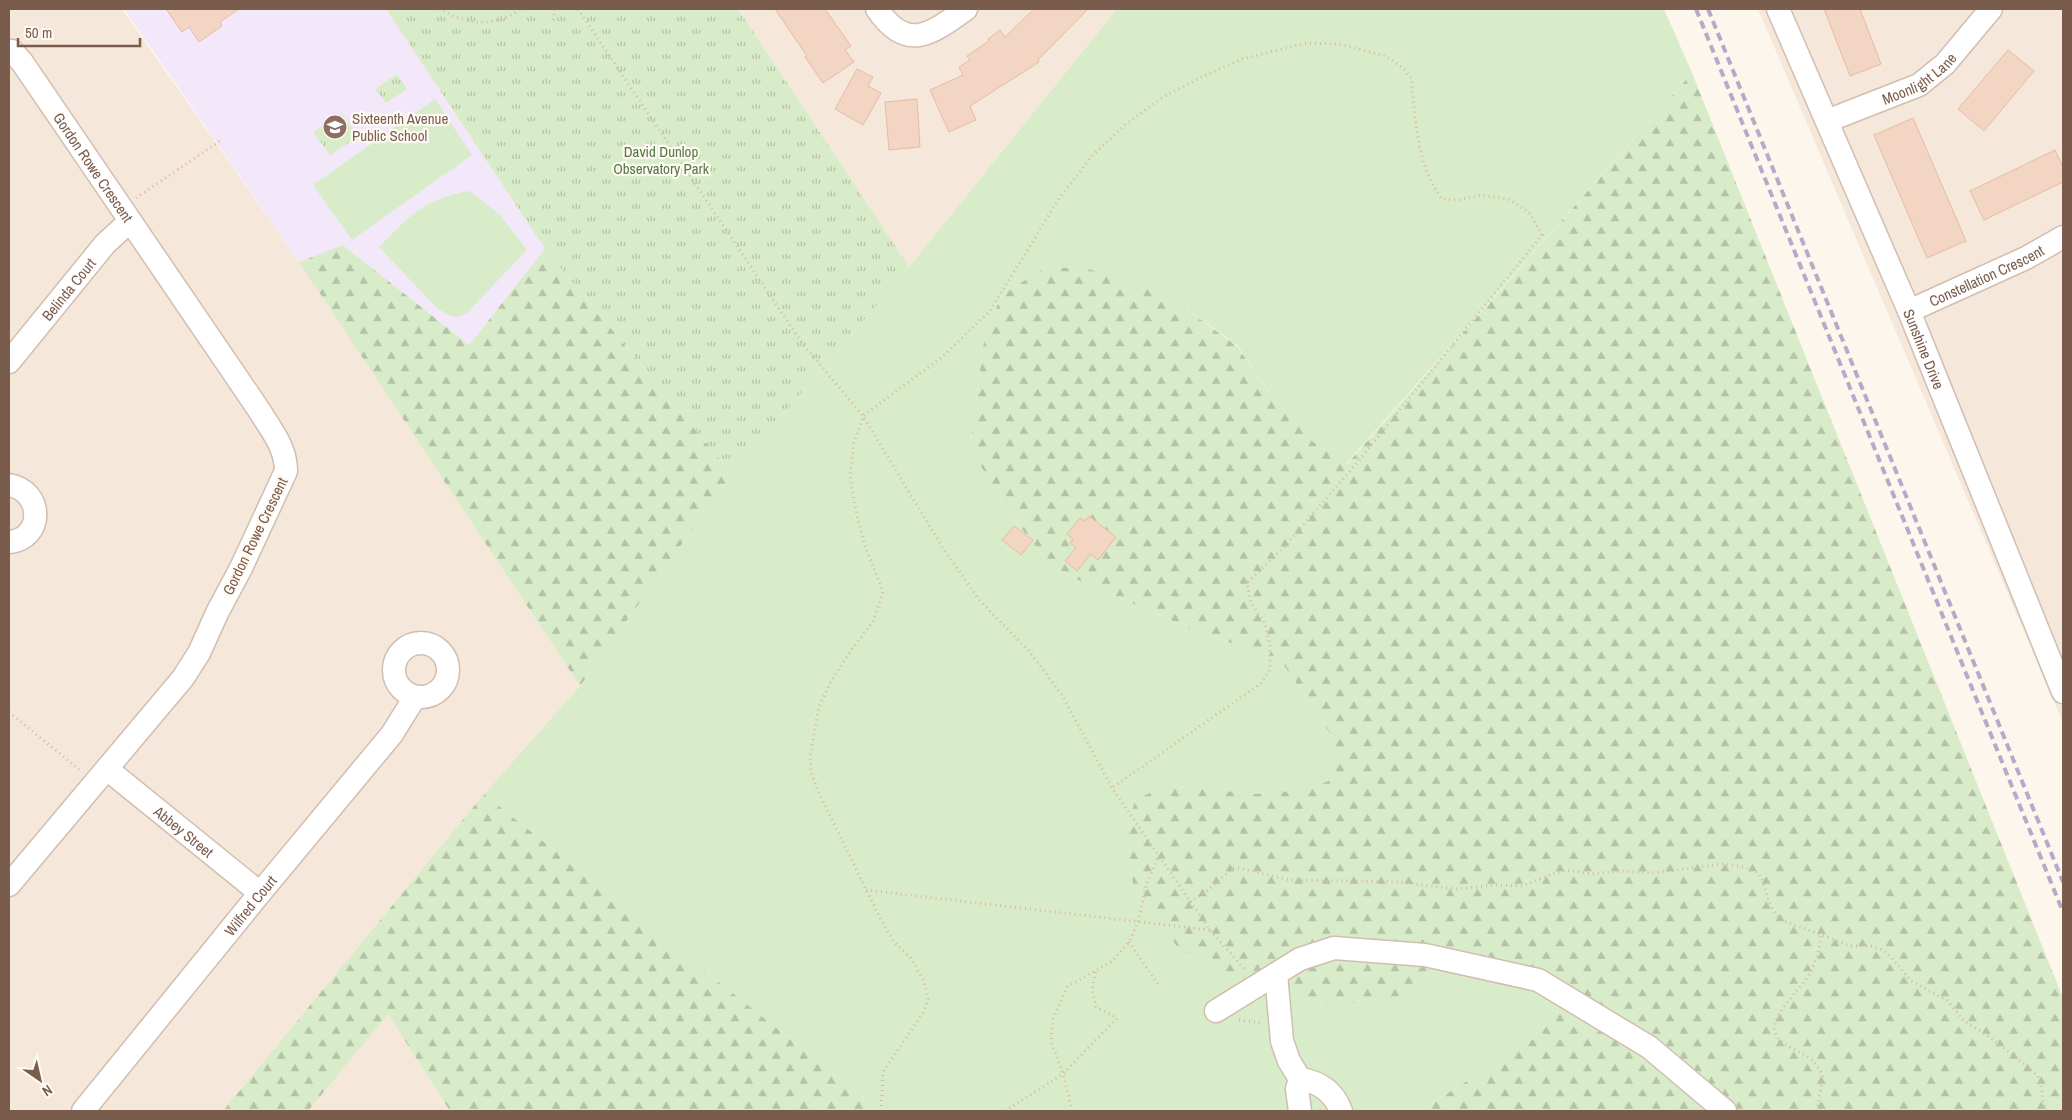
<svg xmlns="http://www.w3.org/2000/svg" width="2072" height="1120" font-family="'Archivo Narrow',sans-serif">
  <defs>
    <pattern id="forest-firs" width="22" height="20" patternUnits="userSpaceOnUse" patternTransform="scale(1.25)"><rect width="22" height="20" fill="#d8ecc9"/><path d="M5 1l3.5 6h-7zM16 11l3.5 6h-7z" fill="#b4c2a5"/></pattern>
    <pattern id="park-tufts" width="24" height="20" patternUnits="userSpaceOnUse" patternTransform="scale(1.25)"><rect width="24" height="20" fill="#d8ecc9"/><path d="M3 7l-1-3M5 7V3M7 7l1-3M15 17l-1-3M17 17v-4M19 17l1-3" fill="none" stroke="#b4c2a5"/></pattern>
  </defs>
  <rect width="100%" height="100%" fill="#fdf6ec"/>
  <path fill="#f5e8da" d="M9 9H122L299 262 580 686 484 794 223 1111H9Z
    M738 9H1117L909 267Z
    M1758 9H2063V723Z
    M388 1013 450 1111H308Z"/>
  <path fill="#f3e8fa" d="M124 9H386L545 249 469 345 343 245 299 262Z"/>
  <path fill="#d8ecc9" d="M1117 9H1664L1692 73 1346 464 1312 441 1274 399 1237 345 1171 298 1045 267 1001 296 984 340 970 448 1009 513 1050 564 1071 577 1203 634 1279 658 1333 738V779L1307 791 1254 794 1169 785 1459 965 1570 994 1534 1038 1431 1104 1430 1111H880L484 794 580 686 732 474 909 267Z
    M435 99 472 155 352 240 313 185Z
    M470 191 500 215 527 250 468 312 458 317 448 315 437 308 379 247C411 215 423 199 470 191Z"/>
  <path fill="url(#forest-firs)" d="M1692 73 2063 998V1111H1430L1431 1104 1534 1038 1570 994 1459 965 1386 1002 1328 1003 1216 969 1176 945 1133 884 1126 828 1136 799 1169 785 1254 794 1307 790 1333 779V738L1279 658 1203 634 1071 577 1050 564 1009 513 970 448 984 340 1001 296 1045 267 1089 269 1171 298 1237 346 1274 399 1312 441 1347 464Z
    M343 245 469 345 545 249 732 474 580 686 299 262Z
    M484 794 880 1111H450L388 1014 308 1111H223Z"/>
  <path fill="url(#park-tufts)" d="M386 9H738L909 267 732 474 545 249Z
    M397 74 407 89 386 103 375 89Z
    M342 113 358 137 330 155 313 132Z"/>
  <path fill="#f3d5c3" stroke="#e6bba3" d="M166 9H239L220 22 222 26 199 42 189 27 182 32Z
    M775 9H825L851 46 845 50 854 62 823 83 805 57 807 56Z
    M1034 9H1088L1038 60 1039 62 970 106 976 120 949 132 930 90 963 75 959 67 970 60 967 56 989 41 988 39 1000 30 1005 37Z
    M1824 9H1860L1881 64 1850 76Z
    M2008 50 2034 71 1984 131 1958 109Z
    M857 69 873 77 868 86 881 93 863 125 835 109Z
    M917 99 920 147 889 150 885 102Z
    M1913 118 1966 241 1927 258 1874 135Z
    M2055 150 2063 167V182L1984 220 1970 191Z
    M1089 516 1116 537 1098 560 1091 554 1077 571 1065 561 1076 548 1070 543 1073 539 1067 534 1080 518 1085 521Z
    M1014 526 1033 540 1021 555 1002 540Z"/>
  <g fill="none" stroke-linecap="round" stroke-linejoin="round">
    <defs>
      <g id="minor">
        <path d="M877 9C907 53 931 34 966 9"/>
        <path id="s1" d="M1778 9 1909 311 2063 692"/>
        <path id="s2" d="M9 51H12L22 62 259 410C271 430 286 447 286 471L241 568 217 613 199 653 183 678 9 885"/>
        <path id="s3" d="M1827 121 1919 85 1945 64 1991 9"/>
        <path id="s4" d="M1909 311 2026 258 2063 237"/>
        <path id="s5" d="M9 362 105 244 130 221"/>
        <path d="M9 485C44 491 44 539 9 542"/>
        <circle cx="421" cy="670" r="27"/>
        <path id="s6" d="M107 769 260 893"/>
        <path d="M1276 974 1282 1041 1289 1061 1300 1079"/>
        <path d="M1216 1011 1300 959 1334 948 1425 955 1538 980 1649 1047 1725 1111"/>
        <path d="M1300 1079C1320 1082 1334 1092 1341 1111"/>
        <path id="s7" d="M83 1111 260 893 392 734 415 697"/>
        <path d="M1300 1111 1297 1089 1300 1079"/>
      </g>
    </defs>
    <use href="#minor" stroke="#d1beb0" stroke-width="25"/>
    <path stroke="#d9b8a5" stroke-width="3" stroke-dasharray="1 4" stroke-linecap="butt" d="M439 9C467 24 493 29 520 9
      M578 9 802 343 863 416 944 550 981 602 1029 651 1062 695 1112 788 1210 930 1246 971
      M553 20 555 9
      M136 198 220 141
      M9 712 81 771
      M866 890 1210 930
      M1190 902 1208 890 1233 868H1239L1289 880 1399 882 1457 889 1494 885 1522 886 1555 873 1568 870 1592 874 1620 871 1652 873 1723 864 1745 867 1758 873 1762 879 1769 902 1776 915 1784 921 1851 946H1871L1883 950 1892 958 1911 981 1948 1001 1964 1021 1987 1035 2032 1070 2040 1079 2045 1111
      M1129 942 1160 987
      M1239 1020 1262 1023
      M881 1111 883 1072 923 1013 928 999 924 981 910 957 894 942 880 918 818 791 811 772 810 756 819 707 830 683 851 650 873 622 883 592 864 543 855 506 850 476 854 443 863 416 941 358 990 311 1060 197 1092 156 1126 124 1163 97 1206 75 1242 59 1307 43 1338 44 1386 56 1403 68 1411 78C1416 120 1416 165 1442 199L1459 200 1482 195 1508 199 1529 212 1542 235 1351 470 1284 547 1247 583 1251 603 1265 623 1270 646V670L1260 684 1112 788
      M1005 1111 1063 1074 1117 1018 1096 1007 1092 989 1096 971
      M1072 1111 1063 1074 1051 1041 1053 1019 1067 987 1111 962 1129 942 1138 922 1146 886 1158 858
      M1817 1111 1823 1075C1820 1071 1817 1065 1814 1062 1805 1053 1785 1047 1778 1038 1764 1019 1800 991 1809 975 1816 962 1820 949 1821 934"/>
    <use href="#minor" stroke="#fff" stroke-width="22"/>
    <path stroke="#b9a8c9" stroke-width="4" stroke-dasharray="8 5" stroke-linecap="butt" d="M1696 9 2063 912
      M1708 9 2063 882"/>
  </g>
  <defs>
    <symbol id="school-disc" viewBox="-11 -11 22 22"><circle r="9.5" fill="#8d6e63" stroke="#fffaf3"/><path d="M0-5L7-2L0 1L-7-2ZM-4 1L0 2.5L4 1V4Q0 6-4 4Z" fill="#fff"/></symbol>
  </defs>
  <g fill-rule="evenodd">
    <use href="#school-disc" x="321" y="113" width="28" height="28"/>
  </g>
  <g text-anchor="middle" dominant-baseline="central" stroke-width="4.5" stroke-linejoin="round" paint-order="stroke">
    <g font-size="15" fill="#7a5c4d" stroke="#fffaf3">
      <text stroke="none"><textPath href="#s3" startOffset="102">Moonlight Lane</textPath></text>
      <text stroke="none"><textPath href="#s2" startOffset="145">Gordon Rowe Crescent</textPath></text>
      <text stroke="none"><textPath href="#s4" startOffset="85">Constellation Crescent</textPath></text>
      <text stroke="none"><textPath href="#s5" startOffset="94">Belinda Court</textPath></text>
      <text stroke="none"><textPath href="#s1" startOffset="370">Sunshine Drive</textPath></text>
      <text transform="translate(255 536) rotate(-64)">Gordon Rowe Crescent</text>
      <text stroke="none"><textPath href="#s6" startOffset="99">Abbey Street</textPath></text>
      <text stroke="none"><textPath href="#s7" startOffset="265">Wilfred Court</textPath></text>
    </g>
    <g font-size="15" fill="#785e54" stroke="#fffaf3" text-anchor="start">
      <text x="352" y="118">Sixteenth Avenue<tspan x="352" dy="17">Public School</tspan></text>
    </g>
    <g font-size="15" fill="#537a41" stroke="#fffaf3">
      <text x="661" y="151">David Dunlop<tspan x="661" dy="17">Observatory Park</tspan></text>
    </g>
  </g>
  <rect width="2072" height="1120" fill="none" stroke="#7a5c4d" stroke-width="20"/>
  <g transform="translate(40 1080) rotate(146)" stroke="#fffaf3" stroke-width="4" paint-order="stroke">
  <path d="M0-4L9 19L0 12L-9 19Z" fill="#7a5c4d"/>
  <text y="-8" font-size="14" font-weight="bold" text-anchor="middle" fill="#7a5c4d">N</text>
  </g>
  <path d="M18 38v8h122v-8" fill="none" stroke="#7a5c4d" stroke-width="2.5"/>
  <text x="25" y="38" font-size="15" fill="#7a5c4d" stroke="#fffaf3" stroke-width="4" paint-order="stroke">50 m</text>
</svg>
